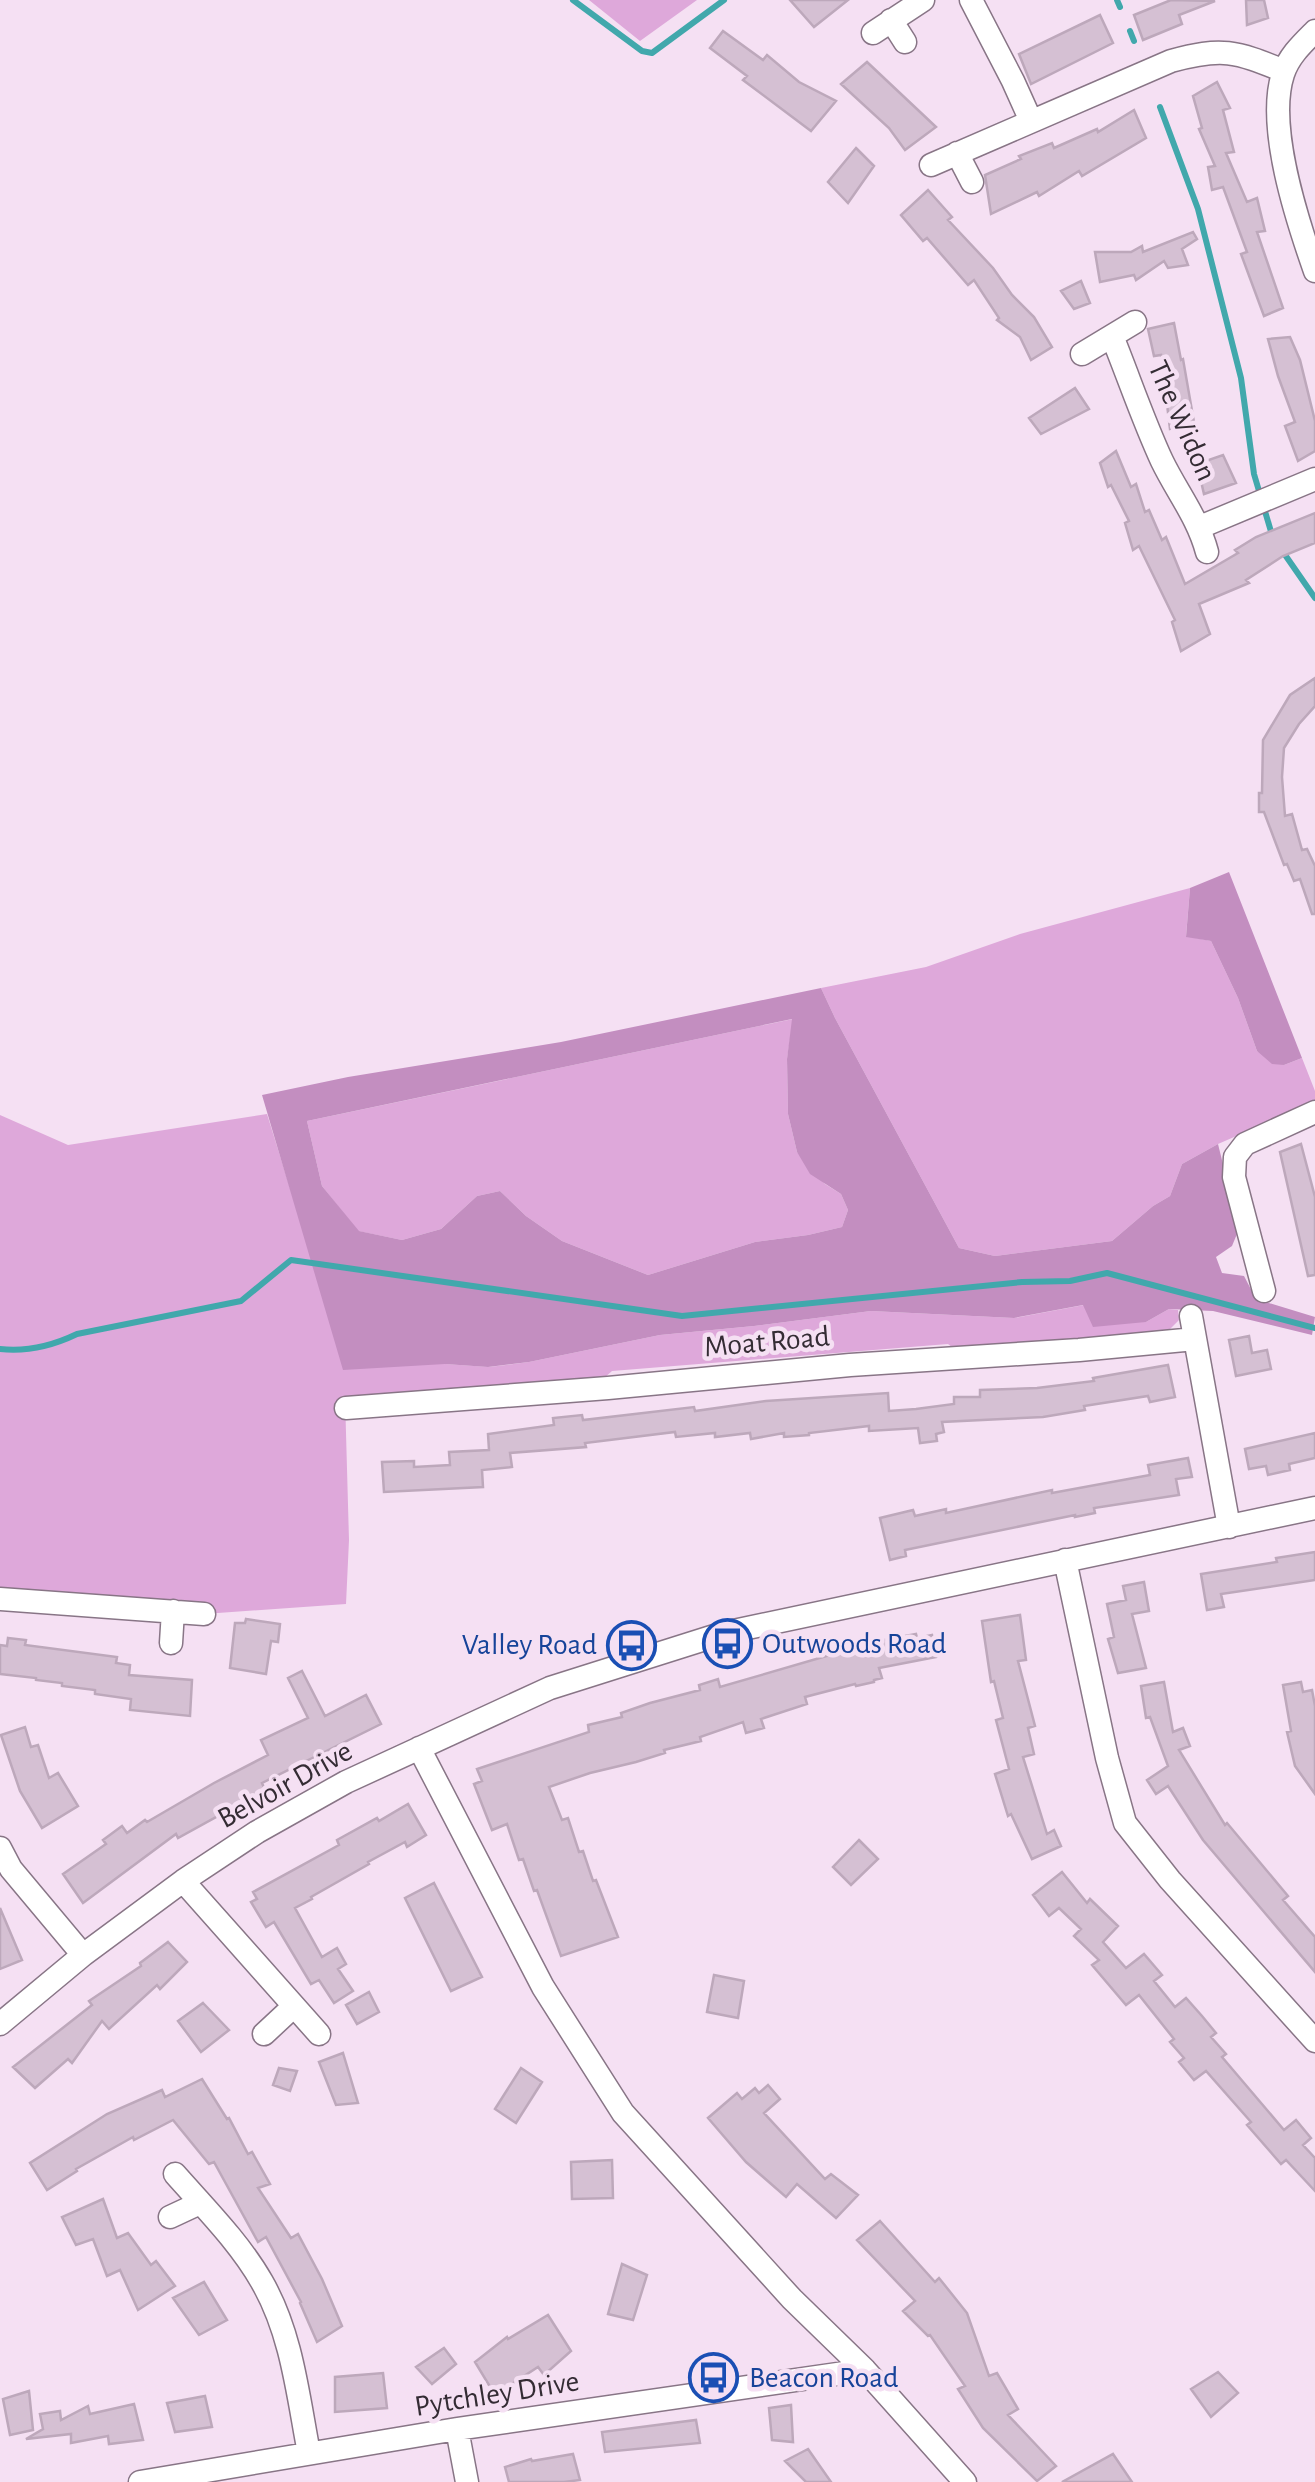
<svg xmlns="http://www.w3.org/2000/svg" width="1315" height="2482" font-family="'Alegreya Sans',sans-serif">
  <rect width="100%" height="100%" fill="#f5e0f3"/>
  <path fill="#dea8da" d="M589 0H697L640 41Z
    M1190 888 1186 936 1211 941 1238 998 1257 1051 1284 1065 1302 1058 1315 1091V1102L1218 1144 1182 1164 1170 1196 1153 1206 1112 1241 995 1256 959 1248 835 1018 821 988 926 967 1020 934Z
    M793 1019 787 1059 788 1114 797 1152 825 1184 841 1194 848 1210 842 1227 808 1235 755 1242 648 1275 562 1241 526 1216 500 1191 477 1196 441 1229 402 1240 358 1231 322 1186 307 1121Z
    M267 1114 307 1243 445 1364 489 1367 529 1362 660 1335 754 1326 871 1311 1014 1318 1084 1305 1146 1322 1169 1309 1178 1310 1179 1320 1165 1334 957 1351 948 1344 612 1371 603 1379 345 1397 349 1540 346 1604 204 1614 0 1606V1115L68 1145Z"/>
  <path fill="#c38ec0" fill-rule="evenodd" d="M1229 872 1302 1058 1284 1065 1272 1064 1257 1051 1238 998 1211 941 1186 937 1190 888Z
    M821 988 835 1018 959 1248 995 1256 1112 1241 1153 1206 1170 1196 1182 1164 1218 1144 1239 1229 1232 1246 1216 1257 1222 1273 1244 1276 1256 1299 1315 1317 1312 1335 1213 1311 1169 1309 1146 1322 1093 1327 1083 1305 1014 1318 871 1311 754 1326 660 1335 529 1362 488 1367 445 1364 343 1370 262 1095 348 1077 561 1042ZM792 1019 787 1059 788 1114 797 1152 810 1174 841 1194 848 1210 842 1227 808 1235 755 1242 648 1275 562 1241 526 1216 500 1191 477 1196 441 1229 402 1240 359 1231 322 1186 307 1121Z"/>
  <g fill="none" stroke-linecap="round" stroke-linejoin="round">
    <path stroke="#41a8ac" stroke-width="6" d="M573 0 642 51 652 53 724 0
      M1117 0 1120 7
      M1130 31 1134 41
      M1160 107 1198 209 1241 378 1254 474 1272 535
      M1281 549 1315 598
      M0 1349C27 1352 52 1346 77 1334L241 1301 291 1260 682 1316 1022 1282 1070 1281 1107 1273 1315 1328"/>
  </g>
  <path fill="#d5c0d3" stroke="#bda8bb" stroke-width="2.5" d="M790 0H848L814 27Z
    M1171 0 1215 1 1179 15 1182 24 1143 40 1134 15Z
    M1246 0H1264L1268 18 1247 25Z
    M1100 15 1113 43 1031 84 1019 54Z
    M723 31 763 60 767 55 799 82 836 101 811 131 743 80 747 76 710 48Z
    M867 62 936 127 905 150 889 128 841 84Z
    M1217 82 1230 108 1223 110 1234 152 1226 153 1247 202 1257 198 1265 231 1257 232 1283 308 1264 316 1241 254 1247 252 1223 187 1212 190 1208 167 1215 166 1199 129 1202 128 1193 96Z
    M1134 110 1146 138 1082 176 1079 171 1039 196 1037 192 991 214 985 175 1021 159 1019 156 1052 143 1054 148 1097 129 1098 132Z
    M856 148 874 166 848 203 828 182Z
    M928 190 952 217 948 220 993 268 1012 295 1034 317 1052 347 1031 360 1020 337 997 320 999 318 974 280 968 285 927 238 923 241 901 215Z
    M1193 232 1197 239 1182 249 1188 265 1168 268 1164 261 1136 280 1134 275 1100 282 1095 252H1131L1142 246 1143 252Z
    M1081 281 1090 303 1074 309 1061 291Z
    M1174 323 1181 360 1183 359 1194 422 1170 429 1161 355 1154 356 1148 329Z
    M1290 337 1300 360 1315 421V451L1298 461 1285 426 1295 422 1278 376 1268 339Z
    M1075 388 1089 409 1041 434 1029 418Z
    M1116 451 1131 487 1136 484 1145 512 1149 510 1162 540 1166 537 1185 584 1238 553 1235 550 1256 537 1315 513V543L1283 556 1246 580 1249 583 1199 604 1210 634 1181 651 1172 622 1175 620 1139 546 1133 550 1125 523 1129 521 1111 485 1108 487 1100 463Z
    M1223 455 1236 483 1204 494 1197 464Z
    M1315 678V706L1299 724 1284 748 1282 777 1285 816 1292 814 1302 850 1307 849 1315 866V914H1312L1300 879 1294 881 1287 864 1284 865 1264 812H1259V793H1262L1263 740 1290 695Z
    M1301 1144 1315 1197V1275L1308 1276 1280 1152Z
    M1249 1336 1252 1353 1267 1350 1271 1369 1236 1376 1229 1340Z
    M1168 1365 1175 1397 1150 1402 1148 1396 1084 1406 1085 1410 1043 1417 942 1422 944 1432 936 1434 937 1441 920 1443 918 1428 869 1431V1426L809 1433V1435L784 1437V1433L751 1439 750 1433 715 1437V1433L676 1437 675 1432 585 1443 586 1447 510 1453 512 1467 482 1470 483 1487 384 1492 382 1462 414 1461V1467L450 1465 449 1452 489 1450 488 1434 554 1425 553 1418 582 1415 583 1420 694 1407 695 1411 766 1401 888 1393 889 1411 916 1409 954 1404V1397H980V1390L1037 1388 1094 1381 1093 1378Z
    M1315 1433V1458L1289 1464 1290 1470 1268 1475 1266 1466 1249 1469 1245 1449Z
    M1188 1458 1192 1477 1176 1479 1179 1495 1094 1508 1095 1513 1075 1517V1515L905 1550 906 1556 890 1560 880 1518 913 1510 915 1516 946 1509V1513L1052 1490V1493L1150 1475 1148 1465Z
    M1315 1552V1580L1221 1594 1224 1607 1207 1610 1201 1574 1277 1562 1276 1558Z
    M1144 1582 1149 1611 1132 1614 1146 1668 1118 1673 1108 1639 1114 1637 1107 1604 1126 1600 1123 1586Z
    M1020 1615 1026 1660 1018 1661 1035 1726 1028 1728 1034 1754 1023 1757 1047 1834 1054 1830 1061 1846 1032 1859 1011 1814 1008 1816 995 1774 1009 1769 996 1720 1003 1718 994 1681 991 1682 982 1621Z
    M246 1619 280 1624 278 1642 271 1641 266 1674 230 1668 235 1623H245Z
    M916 1634 917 1638 932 1635 936 1657 879 1668 882 1678 874 1680V1682L856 1686 855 1684 805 1697 807 1704 761 1719 764 1728 746 1733 743 1722 700 1737 701 1741 664 1750 665 1753 636 1762 590 1773 549 1787 562 1820 568 1818 579 1852 583 1851 593 1881 596 1880 618 1937 561 1956 537 1890 534 1891 523 1859 519 1860 507 1824 492 1830 474 1784 482 1781 477 1769 589 1732 588 1725 622 1717 621 1713 650 1703 700 1690 699 1685 718 1679 720 1687 847 1650 846 1644 867 1639 868 1643Z
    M8 1638 26 1640 25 1645 117 1657 116 1663 130 1665 129 1675 192 1680 190 1716 130 1710 131 1699 95 1694V1690L62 1686V1683L36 1680V1678L0 1674V1645L7 1646Z
    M302 1671 325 1716 366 1695 381 1724 262 1783 265 1790 178 1838 176 1834 83 1903 63 1874 106 1844 103 1840 122 1826 127 1833 145 1820 147 1822 214 1783 268 1755 261 1740 308 1718 288 1678Z
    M1164 1682 1173 1732 1183 1728 1190 1746 1179 1750 1225 1825 1227 1823 1288 1896 1283 1900 1315 1937V1972L1203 1840 1168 1786 1156 1794 1147 1780 1168 1766 1150 1717 1146 1718 1141 1686Z
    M1301 1682 1303 1692 1312 1690 1315 1706V1794L1295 1766 1287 1732 1291 1731 1283 1685Z
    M25 1727 31 1747 38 1745 49 1778 58 1773 78 1806 42 1828 20 1791 1 1735Z
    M408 1804 426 1835 407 1847 405 1842 368 1862 369 1864 311 1897 312 1899 295 1908 322 1957 337 1948 346 1964 338 1969 353 1991 334 2003 319 1980 311 1984 274 1922 266 1927 251 1902 257 1899 253 1892 339 1845 337 1840 377 1818 379 1821Z
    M859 1840 878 1859 851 1885 833 1867Z
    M1062 1872 1087 1903 1090 1899 1118 1926 1103 1942 1126 1968 1144 1954 1162 1975 1154 1981 1175 2007 1186 1998 1202 2016 1216 2033 1211 2037 1226 2054 1222 2057 1284 2130 1296 2120 1311 2138 1303 2145 1315 2158V2191L1286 2160 1281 2164 1247 2125 1251 2122 1206 2071 1194 2080 1179 2062 1184 2058 1170 2042 1174 2039 1139 1995 1126 2005 1092 1965 1099 1960 1074 1936 1081 1929 1059 1908 1049 1916 1033 1895Z
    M434 1883 482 1977 451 1991 405 1898Z
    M0 1908 22 1960 0 1969Z
    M168 1942 187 1962 160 1989 157 1985 109 2029 102 2021 72 2063 68 2059 35 2088 13 2067 92 2005 89 2001 141 1966 140 1963Z
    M714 1975 744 1981 738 2018 707 2012Z
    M369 1992 379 2012 357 2024 346 2005Z
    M203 2003 229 2030 201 2052 178 2021Z
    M343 2053 358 2103 336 2105 319 2062Z
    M279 2068 297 2071 290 2091 273 2085Z
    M521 2068 542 2082 516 2123 495 2109Z
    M202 2079 227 2119 229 2118 248 2154 252 2152 270 2184 258 2188 291 2238 298 2234 322 2279 342 2326 317 2342 300 2303 301 2302 266 2237 258 2242 214 2162 209 2164 173 2120 134 2140 133 2137 76 2169 77 2171 47 2190 30 2163 107 2114 162 2090 165 2097Z
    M768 2085 780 2099 764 2113 825 2179 831 2174 858 2195 836 2218 797 2184 786 2197 746 2162 708 2118 737 2093 742 2099 755 2088 759 2093Z
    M612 2160 613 2198 572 2199 571 2162Z
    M103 2199 117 2238 128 2233 151 2265 156 2261 175 2286 138 2310 120 2270 107 2276 93 2239 76 2245 62 2217Z
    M880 2221 935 2282 939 2278 967 2313 989 2376 997 2373 1018 2409 1008 2415 1056 2466 1037 2481 983 2428 958 2389 965 2386 930 2335 928 2336 903 2311 915 2301 857 2240Z
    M622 2264 647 2275 633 2320 608 2314Z
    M204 2282 227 2320 199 2335 173 2298Z
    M548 2315 571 2351 544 2375 538 2367 495 2395 475 2362 507 2337 508 2339Z
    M444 2348 456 2364 432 2384 416 2367Z
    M1218 2372 1238 2393 1211 2417 1191 2389Z
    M383 2373 387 2408 335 2412V2377Z
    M29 2391 33 2430 10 2435 3 2399Z
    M205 2396 212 2427 175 2432 167 2403Z
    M134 2404 143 2440 109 2444 108 2436 71 2443V2434L26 2439 43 2429 40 2414 60 2411 61 2420 88 2406 90 2414Z
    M791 2405 793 2442 772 2440 769 2408Z
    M696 2420 700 2443 605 2452 602 2432Z
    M808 2449 831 2482H806L785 2461Z
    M573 2454 580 2480 564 2482H509L505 2467 531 2459 532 2461Z
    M1113 2454 1132 2482H1062Z"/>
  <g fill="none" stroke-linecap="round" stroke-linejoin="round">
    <defs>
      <path id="minor" d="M971 0 1013 81 1031 121
        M891 20 905 42
        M1315 31C1302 44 1289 56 1283 74 1266 126 1297 220 1315 271
        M873 33 923 0
        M957 153 972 182
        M931 165 1171 61C1222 47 1235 51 1284 71
        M1112 336C1129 378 1143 420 1162 461 1177 492 1198 518 1207 552
        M1082 354 1135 322
        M1200 527 1315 479
        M1264 1291 1234 1177 1235 1157 1245 1144 1315 1112
        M1191 1316 1229 1527
        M346 1408 608 1388 850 1365 1079 1350 1195 1339
        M1065 1560 1107 1758 1125 1823 1170 1880 1315 2041
        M0 1599 204 1614
        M171 1643 173 1611
        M419 1748 543 1987 623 2113 792 2299 865 2370 965 2482
        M0 1848 11 1869 83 1955
        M183 1881 319 2034
        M0 2024 83 1955 183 1881 257 1832 346 1782 550 1688 724 1633 1315 1508
        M264 2034 293 2007
        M175 2174C205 2208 240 2243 262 2282 292 2334 298 2396 309 2453
        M170 2217 200 2203
        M457 2429 467 2482
        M140 2482 457 2429 865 2370"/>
    </defs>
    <use href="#minor" stroke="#887586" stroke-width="25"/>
    <use href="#minor" stroke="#fff" stroke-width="22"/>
  </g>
  <defs>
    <symbol id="bus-ring" viewBox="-11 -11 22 22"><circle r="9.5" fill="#f5e0f3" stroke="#1a4fb4" stroke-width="1.5"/><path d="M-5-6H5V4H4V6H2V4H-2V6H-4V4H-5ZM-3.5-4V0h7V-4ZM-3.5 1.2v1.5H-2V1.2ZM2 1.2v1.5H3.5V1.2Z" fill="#1a4fb4"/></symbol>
  </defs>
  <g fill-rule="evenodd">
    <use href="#bus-ring" x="700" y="1616" width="55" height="55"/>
    <use href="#bus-ring" x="604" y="1618" width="55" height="55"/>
    <use href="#bus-ring" x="686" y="2350" width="55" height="55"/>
  </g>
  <g text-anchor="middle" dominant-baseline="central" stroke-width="9" stroke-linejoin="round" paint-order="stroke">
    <g font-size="30" fill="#342c34" stroke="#f5e0f3">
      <text transform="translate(1182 421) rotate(66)">The Widon</text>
      <text transform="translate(767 1342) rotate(-5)">Moat Road</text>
      <text transform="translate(285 1785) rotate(-29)">Belvoir Drive</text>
      <text transform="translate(497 2394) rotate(-9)">Pytchley Drive</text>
    </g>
    <g font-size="30" fill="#164399" stroke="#f5e0f3" text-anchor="start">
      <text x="762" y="1644">Outwoods Road</text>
      <text x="597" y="1645" text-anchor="end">Valley Road</text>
      <text x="749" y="2378">Beacon Road</text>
    </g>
  </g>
</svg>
